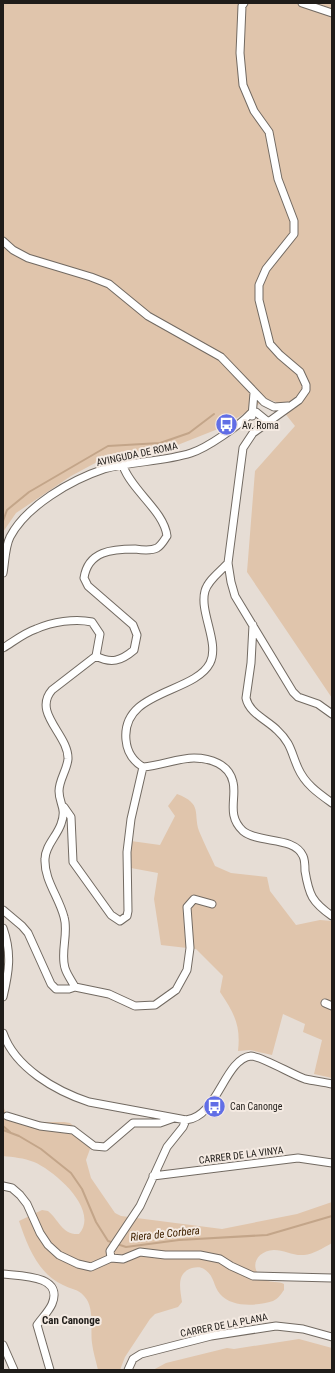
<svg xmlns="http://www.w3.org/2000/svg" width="335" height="1373" font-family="'Roboto Condensed',sans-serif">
  <rect width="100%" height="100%" fill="#e6ddd5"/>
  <path fill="#e0c5ac" d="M3 3H332V698L247 572 255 471 295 426 276 402 267 399 223 427 170 448 112 454 71 476 16 513 3 532Z
    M177 794C203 804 193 813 199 831 204 843 210 855 215 866L231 873 267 877 270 891 296 925 320 920 332 921V1078L314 1074 322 1040 303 1032 305 1024 283 1014 272 1055 250 1050 238 1051C241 1025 234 1013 220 992L223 976 196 949 161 945 154 899 158 873 131 868V841L160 845 175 816 168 806Z
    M3 1106 7 1115 37 1122H64L70 1123 81 1132 89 1143 90 1149 86 1160 91 1178 115 1213 121 1216 222 1229 297 1214 332 1202V1243C323 1248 314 1254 304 1255 293 1256 284 1250 274 1250 254 1251 248 1271 266 1280 272 1283 278 1281 284 1284V1290C281 1294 278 1299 273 1301 257 1306 232 1308 220 1294 213 1286 215 1276 204 1269 201 1267 197 1267 192 1268 176 1273 180 1288 182 1302L178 1307 155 1314 150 1319 125 1357 120 1370H98C96 1361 93 1352 92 1343 90 1329 95 1307 84 1296 79 1289 70 1289 63 1285 38 1274 27 1245 19 1221L42 1210 48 1211C59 1220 62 1235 79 1234 100 1210 55 1171 34 1162 24 1158 13 1157 3 1156Z
    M299 1339 332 1348V1370H153L166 1363 227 1348 234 1349Z"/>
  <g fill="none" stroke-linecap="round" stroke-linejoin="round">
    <path stroke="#c3a589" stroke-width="2" d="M3 521 7 510 29 492 108 446 160 443 189 433 214 414
      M3 1126 10 1132
      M3 1130 19 1136 41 1149 71 1173 82 1189 96 1222 108 1241 126 1247 179 1240 267 1235 332 1216"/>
    <defs>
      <path id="minor" d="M244 3 242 6 240 53 243 85 254 111 269 132 278 179 294 221V234L266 269 259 285V300L270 344 280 355 300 372 306 385V390L299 400 253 433 243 448 228 563 231 582 235 596 293 692 298 697 318 704 332 714
        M302 3 332 13
        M3 241 13 250 28 258 91 277 109 284 148 316 221 357 264 402 274 407 288 406
        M252 416 254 393
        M3 573C5 562 5 547 10 537 26 506 71 480 104 469 132 461 163 462 191 453 207 448 240 425 251 413L256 412 267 421
        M253 625 251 663 246 698C249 713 267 720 277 730 291 743 291 752 298 768 305 784 318 793 332 803
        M3 648C13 642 24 633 36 629 52 622 75 618 92 622L100 634 96 656
        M143 767C161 766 177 758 194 758 210 758 229 764 233 782 237 798 226 815 243 831 259 844 294 836 303 856 305 860 305 867 305 871 309 895 312 902 332 916
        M64 807 71 817 73 862 111 915 120 921 127 916 128 911 127 852 131 819 143 767C133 761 127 752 126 740 121 690 194 694 210 663 220 643 199 612 205 591 208 580 221 571 228 563
        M3 910 22 926 28 933 51 984 56 989H69L75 987 109 994 135 1006 155 1005 176 990 187 970 190 948 187 907 194 899 212 904
        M3 928C12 953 9 972 3 997
        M75 987C72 981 67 975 65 968 60 952 69 933 64 917 59 897 44 880 45 859 45 846 57 836 61 824 67 808 59 804 59 791 59 780 67 770 68 759 69 735 32 713 52 690L96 656C111 664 121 661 134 650L137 635 133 625 88 586 84 578C88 551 112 549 135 549 142 550 151 551 157 548 162 545 164 540 167 536 164 511 132 491 123 466
        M325 1003 332 1006
        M3 1033C15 1068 56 1091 89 1102L186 1120C218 1117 224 1059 251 1056 261 1056 293 1075 305 1079 314 1081 323 1082 332 1084
        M7 1116 40 1126 73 1130 94 1146 105 1147 133 1123H160L174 1118
        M153 1176 298 1158 332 1163
        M3 1186 12 1188 20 1195 27 1204 40 1233 48 1245 59 1255 78 1264 91 1267 111 1258 123 1259 140 1252 165 1255H200L220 1259 231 1266 253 1276 332 1278
        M111 1258 110 1251 140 1206 167 1147 183 1127 186 1120
        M3 1274C20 1276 64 1275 52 1304 49 1311 42 1318 37 1325L50 1370
        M3 1345 14 1370
        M128 1370 133 1359 141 1354 211 1336 276 1326 303 1329 332 1337"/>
    </defs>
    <use href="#minor" stroke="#726a62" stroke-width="9"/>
    <use href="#minor" stroke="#fff" stroke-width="7"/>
  </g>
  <defs>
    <symbol id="bus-disc" viewBox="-11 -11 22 22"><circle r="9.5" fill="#616ee6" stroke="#f4eae2"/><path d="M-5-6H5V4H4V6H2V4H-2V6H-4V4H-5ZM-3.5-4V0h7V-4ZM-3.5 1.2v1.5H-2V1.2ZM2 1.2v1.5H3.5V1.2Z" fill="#fff"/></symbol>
  </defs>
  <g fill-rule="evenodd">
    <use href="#bus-disc" x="214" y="412" width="25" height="25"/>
    <use href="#bus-disc" x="202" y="1094" width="25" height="25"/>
  </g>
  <g text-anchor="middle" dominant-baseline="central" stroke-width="4" stroke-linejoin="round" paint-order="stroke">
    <g font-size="10" fill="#1f1c19" stroke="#f4eae2" text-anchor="start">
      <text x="242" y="425">Av. Roma</text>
      <text x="230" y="1106">Can Canonge</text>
    </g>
    <g font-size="10" fill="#1f1c19" stroke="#f4eae2">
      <text transform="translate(137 454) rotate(-12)">AVINGUDA DE ROMA</text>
      <text transform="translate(241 1155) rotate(-7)">CARRER DE LA VINYA</text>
      <text transform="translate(224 1325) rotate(-11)">CARRER DE LA PLANA</text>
    </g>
    <g font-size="11" font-style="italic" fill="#412200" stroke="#f4eae2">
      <text transform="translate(165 1234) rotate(-6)">Riera de Corbera</text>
    </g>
    <g font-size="11" font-weight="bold" fill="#1f1c19" stroke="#f4eae2">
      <text x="71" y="1320">Can Canonge</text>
    </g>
  </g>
  <rect width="335" height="1373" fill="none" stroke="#1f1c19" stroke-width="8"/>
</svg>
